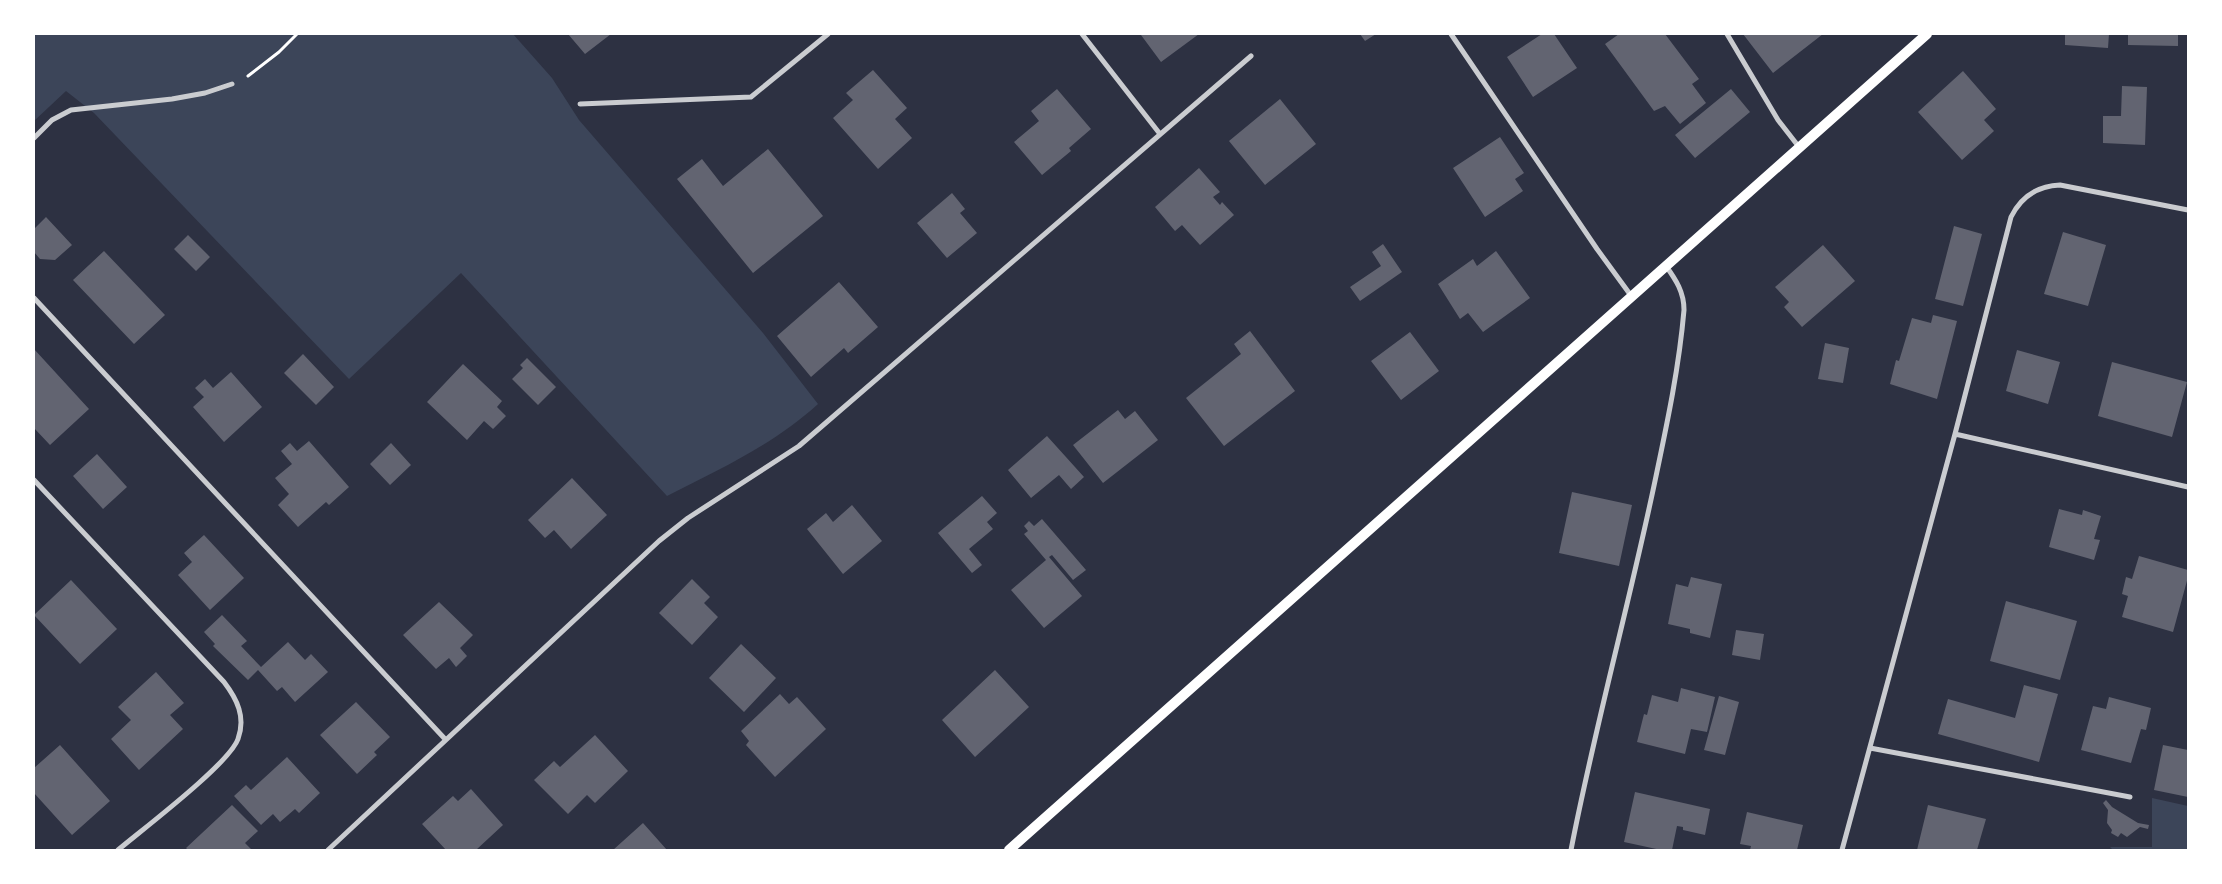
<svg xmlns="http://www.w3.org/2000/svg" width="2222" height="884" font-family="'Fira Sans Condensed',sans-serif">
  <rect width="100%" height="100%" fill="#2d3142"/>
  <path fill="#3c4559" d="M34 34H513L552 78 579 120 763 333 818 404C773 445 720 469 667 496L461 273 349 379 94 113 66 91 34 121Z
    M2152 798 2188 806V850H2113L2110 847H2152Z"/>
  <path fill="#626471" d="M568 34H611L585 54Z
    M1144 34H1199L1161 62 1141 35Z
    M1360 34H1376L1365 41Z
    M1542 34H1554L1577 68 1533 97 1507 57Z
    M1619 34H1665L1699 79 1692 84 1706 103 1680 124 1665 106 1654 111 1605 44Z
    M1743 34H1823L1773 73Z
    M2065 34H2109L2108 48 2065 45Z
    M2128 34H2178V46L2128 45Z
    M873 70 907 108 895 119 912 138 878 169 833 118 853 100 846 93Z
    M1963 71 1996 109 1984 120 1994 131 1962 160 1918 112Z
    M2122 86 2147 87 2145 145 2103 143V116H2121Z
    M1057 89 1091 129 1069 148 1071 151 1042 175 1014 142 1039 121 1031 111Z
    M1731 89 1750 112 1695 158 1675 135Z
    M1280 99 1316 144 1265 185 1229 141Z
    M1500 137 1524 173 1515 179 1523 191 1485 217 1453 168Z
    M768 149 823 216 753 273 677 179 702 159 723 186Z
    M1199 168 1220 192 1213 197 1220 205 1222 202 1234 215 1200 245 1182 225 1175 231 1155 207Z
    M952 193 965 209 960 213 977 233 947 258 917 223Z
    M46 217 72 245 55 260 40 259 34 252V229Z
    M1954 226 1982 234 1963 306 1935 299Z
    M2063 232 2106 245 2088 306 2044 294Z
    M188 235 210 257 196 271 174 249Z
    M1383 244 1402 272 1360 301 1350 287 1381 266 1372 252Z
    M1823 245 1855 281 1802 327 1784 307 1789 302 1775 287Z
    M104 251 165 315 134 344 73 280Z
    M1496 251 1530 298 1483 332 1468 313 1460 319 1438 284 1473 259 1477 266Z
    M839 282 878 327 848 353 844 348 811 377 777 336Z
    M1933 315 1957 321 1937 399 1890 384 1896 360 1899 361 1912 318 1931 323Z
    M1250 331 1295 391 1224 446 1186 398 1241 354 1234 344Z
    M1410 332 1439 371 1401 400 1371 361Z
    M1825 343 1849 348 1843 383 1818 379Z
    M34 349 89 409 50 445 34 428Z
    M2017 350 2060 362 2048 404 2006 391Z
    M303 354 334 387 316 405 284 373Z
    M527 358 556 387 538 405 512 379 523 368 520 365Z
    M2112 362 2187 382 2172 437 2098 416Z
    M463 364 502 401 497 407 506 416 493 429 484 421 467 440 427 402Z
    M231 372 262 407 224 442 193 407 204 397 195 388 205 379 213 388Z
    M1118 410 1125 419 1135 411 1158 440 1103 483 1073 445Z
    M1047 436 1084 477 1071 489 1059 475 1031 498 1008 470Z
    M309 441 349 487 329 505 326 502 298 527 278 505 289 494 275 478 292 464 281 451 290 443 297 451Z
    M391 443 411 465 390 485 370 464Z
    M97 454 127 487 103 509 73 476Z
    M572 478 607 515 571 549 554 530 545 538 528 520Z
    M1572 492 1632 505 1619 566 1559 553Z
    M982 496 997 513 987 522 993 529 969 549 982 565 972 573 938 533Z
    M852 505 882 541 843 574 807 529 826 513 833 522Z
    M2059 509 2082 515 2083 510 2101 516 2094 539 2100 540 2094 560 2049 547Z
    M1042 519 1086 570 1073 580 1052 555 1049 557 1082 596 1044 628 1011 590 1046 560 1024 534 1028 531 1024 526 1029 521 1034 526Z
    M204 535 244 578 210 610 178 575 192 562 184 553Z
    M2139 556 2188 570V577L2173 632 2122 617 2128 596 2122 594 2126 577 2132 579Z
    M1691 577 1722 584 1710 638 1690 633V629L1668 624 1676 584 1688 587Z
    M692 579 710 597 704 603 718 617 692 645 659 613Z
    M71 580 117 629 80 664 34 615Z
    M2006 601 2077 621 2060 680 1990 661Z
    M439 602 473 635 460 648 467 656 456 667 449 658 436 669 403 635Z
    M222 615 247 641 241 646 261 667 288 642 305 660 311 654 328 672 295 702 282 687 277 691 258 670 248 680 213 646 215 644 204 632Z
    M1736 630 1764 634 1760 660 1732 655Z
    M741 644 776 678 744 712 709 678Z
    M995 670 1029 707 975 757 942 720Z
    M156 672 184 703 170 715 183 729 139 770 111 739 131 720 118 707Z
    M2024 685 2058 694 2039 762 1938 734 1948 699 2015 718Z
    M1681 688 1715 697 1707 732 1691 729 1685 754 1637 742 1644 714 1647 715 1652 695 1678 702Z
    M780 694 789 704 797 697 826 729 775 777 746 745 749 741 741 731Z
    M1719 696 1739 702 1725 755 1704 750Z
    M2109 697 2151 708 2146 730 2141 729 2131 763 2081 750 2093 706 2106 709Z
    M356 702 390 737 374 752 377 755 357 774 320 735Z
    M595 735 628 771 595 803 587 795 568 814 534 780 554 761 560 767Z
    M60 745 110 801 72 835 34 793V768Z
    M2163 745 2188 750V797L2154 790Z
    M287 757 320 793 299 813 295 809 280 822 273 814 261 825 234 796 246 785 251 790Z
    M471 789 503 825 476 850H446L422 824 453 796 458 801Z
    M1635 792 1710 809 1705 835 1683 830V827L1677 826 1672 850H1661L1624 842Z
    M2106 800 2112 807 2138 823 2149 825 2148 829 2140 827 2127 837 2121 833 2118 837 2111 833 2112 830 2107 823 2108 810 2103 803Z
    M232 805 258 831 245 843 252 850H188L186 848Z
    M1928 805 1986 819 1977 850H1917Z
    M1747 812 1803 825 1797 850H1750L1751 846 1740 844Z
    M643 823 667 850H613Z"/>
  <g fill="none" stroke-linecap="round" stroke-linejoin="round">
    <path stroke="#fff" stroke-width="3" d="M248 76 279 52 297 34"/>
    <path stroke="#caccd0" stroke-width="5" d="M1082 34 1160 134
      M1451 34 1597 249 1632 297
      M1727 34 1778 120 1799 147
      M580 104 751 97 828 34
      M34 138 52 120 71 110 172 99 205 93 232 84
      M34 298 445 739
      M1955 434 2188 487
      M34 480 224 682C237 699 246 717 238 739 229 764 143 829 118 850
      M1870 748 2130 797
      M328 850 659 541 688 518 799 446 1251 56
      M1571 850C1595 726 1629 605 1655 481 1667 424 1679 368 1684 310 1684 292 1676 280 1666 266
      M1842 850 1955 434 2011 217C2021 197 2037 186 2060 185L2188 210"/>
    <path stroke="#fff" stroke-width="10" d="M1009 850 1927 34"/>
  </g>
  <rect width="2222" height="884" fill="none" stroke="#ffffff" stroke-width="70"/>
</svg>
